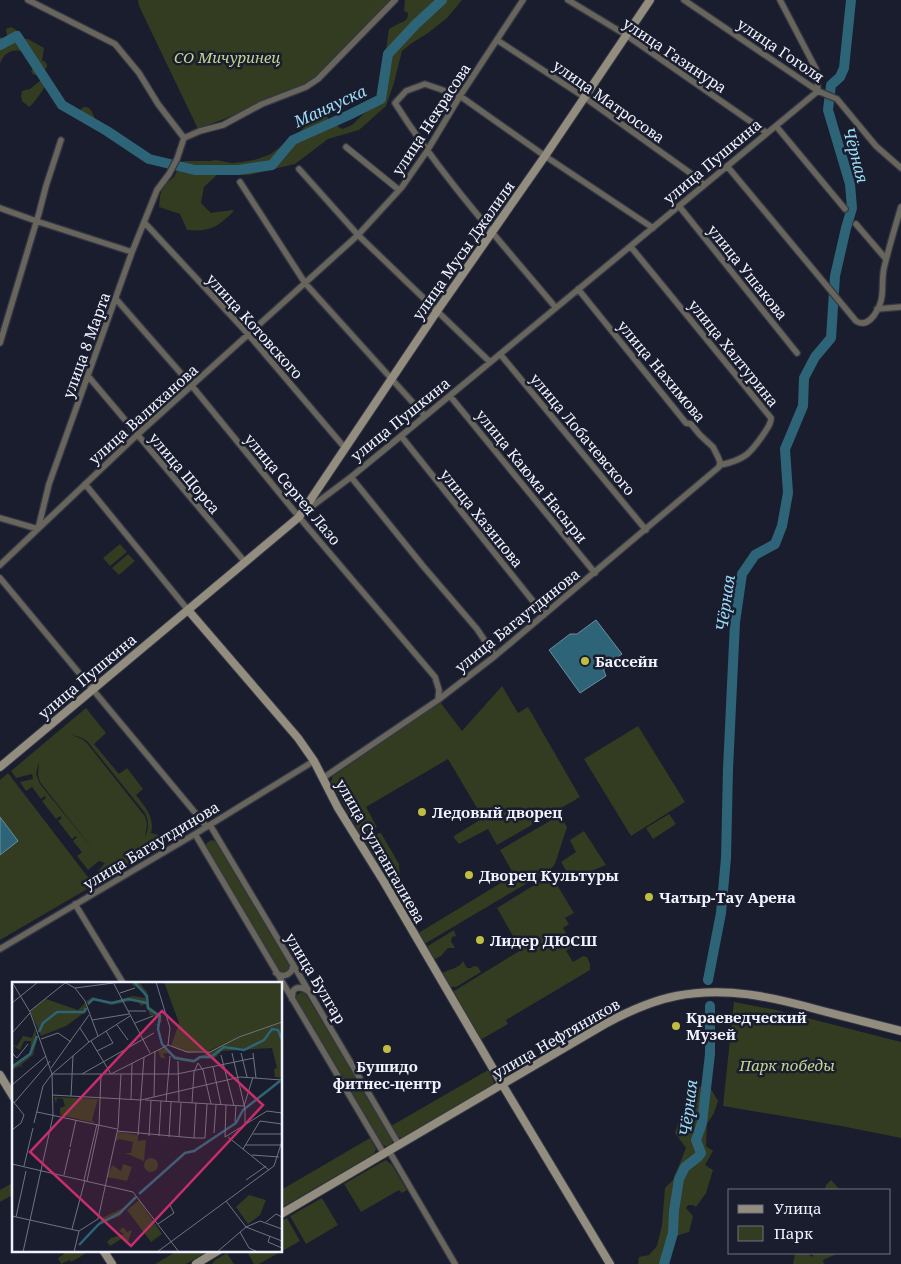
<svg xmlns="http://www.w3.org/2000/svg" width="901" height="1264" font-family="'Noto Serif',serif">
  <rect width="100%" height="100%" fill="#1a1d2d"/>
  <path fill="#333b20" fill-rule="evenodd" d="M138 0H391L315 86 270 101 198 129 139 6Z
    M405 0H462L447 18 428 33 412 43 402 51 394 83 386 106 359 130 328 139 295 164 249 175 218 174 204 187 201 203 211 213C218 211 225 212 232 210L234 211C218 227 210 232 187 230L180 214 159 207 160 196 163 186 174 177 181 162 185 161H210L216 160 232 163 242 162 254 160 269 155 279 148 288 140 300 132 316 115 327 114 328 119 338 126 340 128 342 129 352 125 372 106 378 96 381 85 389 29C391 28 394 26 396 25 403 21 408 22 408 13L404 11Z
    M11 27 16 30 22 39H28L44 48 42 61H44L47 64V67L42 73 45 86C42 92 34 103 29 107L22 101 21 96 22 91 30 89 41 80 40 75C36 75 34 76 31 72L33 68 24 52C13 48 4 52 0 64V36L2 39H4L7 36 6 29Z
    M84 107C93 107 92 115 96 120H99L100 123 99 124C89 127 79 120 81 109Z
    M120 544 127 552 110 566 103 558Z
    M128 554 135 561 119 575 112 568Z
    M502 686 518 713 528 707 580 797 497 845 488 829 459 844 454 838V836L483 818 448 759 366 807 377 827 363 836 360 834 331 782 333 776 440 702 462 731Z
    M86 708 106 733 94 744 119 774 127 768 143 789 136 795C145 807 155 817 151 833L162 836 168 842 98 883 93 877 105 863 99 861 88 870 77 856 82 852 73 841 77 837 76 836 72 839 58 821 62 818 60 816 56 819 42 801 46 798 45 796 41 799 32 787 26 791 20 782 33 779 32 774 16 778 11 771ZM70 735 80 737 87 741 145 813C149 821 149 828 145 837 146 829 149 823 144 815L86 742 80 738ZM39 761 38 775 40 782 95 852 40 784 36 774Z
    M638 726 685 802 631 836 584 759Z
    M8 773 94 885 0 940V780Z
    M669 814 676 824 653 839 646 828Z
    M560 815 567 827 555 864 551 869 426 943C422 943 418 936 420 932L514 875 500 850Z
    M178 826 183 833 171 840 167 835Z
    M584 831 606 865 571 879 561 862 576 852 570 840Z
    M379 833H381L399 864 400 877 391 883H389L366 843V841Z
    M211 840 215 841 291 968 289 972 281 973 205 847 207 843Z
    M549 876 554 880 574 913 565 918 569 924 563 928 569 938 573 935 578 942 566 951 573 962 583 956 587 957 590 964V970L506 1020 508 1024 482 1039H480L454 994V991L521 950 497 908Z
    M401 885 413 906 406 910 396 894V888Z
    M454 930 456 936 452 937 451 941 455 948H448L441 956 433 960 427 948 428 946Z
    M463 961 467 968H471L474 966 478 967 481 972 456 987H449L441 974C448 969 459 969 463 961Z
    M301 992 305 993 392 1138V1143L387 1147 381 1144 295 998 297 995Z
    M734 1002 776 1010 901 1042V1138L841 1126 723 1106Z
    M488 1070 494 1082 493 1085 402 1138C396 1137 394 1131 391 1126Z
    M704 1086 711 1089 718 1101 714 1113 707 1124 706 1146 713 1151 705 1165 713 1170 706 1193 696 1207 693 1205H688L686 1208 693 1216 689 1232 679 1235 667 1241 659 1264H638L639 1257 649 1255 657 1246 662 1225 665 1188 673 1180 686 1148 675 1133 678 1123 691 1108 694 1090 697 1088Z
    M370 1138 376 1149 374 1154 281 1208V1190Z
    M386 1160 392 1165 407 1190 402 1193 399 1190 361 1212 344 1184 382 1162Z
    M831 1180 840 1190H825L826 1185Z
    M14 1182V1194L0 1202V1190Z
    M322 1198 338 1225 306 1244 290 1216Z
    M287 1218 300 1241 259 1264H254L246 1250H281V1221Z
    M66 1250H83L85 1254 71 1262 70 1260 61 1264 58 1258 64 1254Z
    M179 1250H210L186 1264H155Z
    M227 1253 234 1264H212L215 1260Z
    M795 1253H806L813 1257V1253H839L823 1260 824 1264H793Z"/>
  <path fill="#2e6477" stroke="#688fa0" d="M596 620 622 654 604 667V671L606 676 580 693 549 650 570 634H577Z
    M0 817 18 841 0 855Z"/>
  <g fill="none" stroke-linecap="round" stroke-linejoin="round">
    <path stroke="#2e6477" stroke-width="10" d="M0 45 17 36 62 105 107 131 149 159 195 170H238L272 165 293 140 349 115 381 99 388 54 416 24 442 0
      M708 980 721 913 726 858 728 769 735 622 742 574 755 555 775 544 782 526 788 493 785 449 803 406 804 378 815 357 831 338 835 276 846 228 852 208 850 184 828 110 831 85 840 77 844 68 851 0
      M664 1264 673 1233 674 1211 679 1179 685 1167 698 1157 701 1153 696 1140 702 1123 710 1054V1006"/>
    <defs>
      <path id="street" d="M28 0 115 44 139 73 158 104 184 138
        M568 0 626 35 767 133
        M684 0 818 91 837 99 876 146 901 168
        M780 0 816 69 818 91
        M497 40 584 97 693 175 704 185
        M776 126 845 209
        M184 138 200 131 223 125 262 104 306 87 318 79 395 0
        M346 147 399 190
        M727 166 856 321C870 330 881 306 882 295 883 286 882 277 884 268 889 247 895 227 901 207
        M299 169 358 235 490 362
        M240 182 305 283 425 416
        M679 206 797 353
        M0 208 36 221 132 252
        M144 222 248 334 345 448
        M856 224 886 259
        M631 247 771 418C771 424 768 427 765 432 751 453 745 460 720 465
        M116 299 192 386 299 517 435 677 439 690 438 700
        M556 308C500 241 441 176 395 103L406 91 425 84 460 96 545 156 653 228
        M877 309 901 307
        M0 343 39 213 46 186 61 140
        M500 354 646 530
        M88 376 245 562
        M450 396 595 573
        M401 436 544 615
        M351 477 423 566 477 629 495 656
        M85 484 188 610
        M303 513 351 477 401 436 818 91
        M0 518 38 529 49 484 132 252 157 190 169 174 177 159 184 138
        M0 565 137 435 358 235 402 187 427 151 460 96 523 0
        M0 578 207 827
        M323 778 438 700 495 656 719 467 720 462 718 457 713 447 700 435 691 424 686 423 578 289
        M210 825 301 978 399 1145
        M195 834 384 1154
        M75 904 123 983
        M0 949 195 834 314 761
        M276 973C282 977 288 976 292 970L293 964
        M292 999 293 991C297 986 302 987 308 991
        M389 1151 455 1264"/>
      <path id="secondary" d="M188 610 298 738 314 761 338 808 384 882 502 1084 610 1264
        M0 767 299 517 437 311 545 156 650 0
        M0 1075 14 1098
        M281 1214 605 1024C627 1012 651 1001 676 996 725 986 772 997 819 1010 847 1017 874 1024 901 1031
        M103 1250 112 1264
        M196 1264 219 1250"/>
    </defs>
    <use href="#street" stroke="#343746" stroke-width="8"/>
    <use href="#secondary" stroke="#343746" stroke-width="10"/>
    <use href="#street" stroke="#68655c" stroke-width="5.5"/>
    <use href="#secondary" stroke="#938d7f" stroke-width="8"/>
  </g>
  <g fill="#bfbe41" stroke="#1a1d2d" stroke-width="2">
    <circle cx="585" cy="661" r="5"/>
    <circle cx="422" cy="812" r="5"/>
    <circle cx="469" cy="875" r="5"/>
    <circle cx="649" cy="897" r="5"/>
    <circle cx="480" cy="940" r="5"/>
    <circle cx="676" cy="1026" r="5"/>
    <circle cx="387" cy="1049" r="5"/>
  </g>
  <g text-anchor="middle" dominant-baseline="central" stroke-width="5" stroke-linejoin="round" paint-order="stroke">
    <g font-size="15" fill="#f0f3ff" stroke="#1a1d2d">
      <text transform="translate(781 50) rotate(34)">улица Гоголя</text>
      <text transform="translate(675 55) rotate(34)">улица Газинура</text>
      <text transform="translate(609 101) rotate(35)">улица Матросова</text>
      <text transform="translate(431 119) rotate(-57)">улица Некрасова</text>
      <text transform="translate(712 161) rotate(-40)">улица Пушкина</text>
      <text transform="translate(463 250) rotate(-55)">улица Мусы Джалиля</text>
      <text transform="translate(748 272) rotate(51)">улица Ушакова</text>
      <text transform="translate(255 326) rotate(48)">улица Котовского</text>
      <text transform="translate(86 345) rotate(-70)">улица 8 Марта</text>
      <text transform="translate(734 353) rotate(51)">улица Халтурина</text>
      <text transform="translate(662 371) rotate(50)">улица Нахимова</text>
      <text transform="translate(143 414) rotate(-42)">улица Валиханова</text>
      <text transform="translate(400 419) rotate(-39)">улица Пушкина</text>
      <text transform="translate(583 434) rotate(50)">улица Лобачевского</text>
      <text transform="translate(185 473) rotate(50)">улица Щорса</text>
      <text transform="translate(532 476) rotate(51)">улица Каюма Насыри</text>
      <text transform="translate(293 489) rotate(50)">улица Сергея Лазо</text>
      <text transform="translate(482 518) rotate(51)">улица Хазипова</text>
      <text transform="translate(517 620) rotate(-39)">улица Багаутдинова</text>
      <text transform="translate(87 676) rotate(-40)">улица Пушкина</text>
      <text transform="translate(151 845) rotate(-31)">улица Багаутдинова</text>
      <text transform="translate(381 851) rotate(60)">улица Султангалиева</text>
      <text transform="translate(316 978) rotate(59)">улица Булгар</text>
      <text transform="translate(556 1038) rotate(-30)">улица Нефтяников</text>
    </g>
    <g font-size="15" font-style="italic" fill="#c2d58f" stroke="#1a1d2d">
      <text x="227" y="57">СО Мичуринец</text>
      <text x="787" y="1065">Парк победы</text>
    </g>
    <g font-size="15" font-weight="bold" fill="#f0f3ff" stroke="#1a1d2d" text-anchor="start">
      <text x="595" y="661">Бассейн</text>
      <text x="432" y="812">Ледовый дворец</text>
      <text x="479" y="875">Дворец Культуры</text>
      <text x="659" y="897">Чатыр-Тау Арена</text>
      <text x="490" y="940">Лидер ДЮСШ</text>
      <text x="686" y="1017">Краеведческий<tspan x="686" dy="17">Музей</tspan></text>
      <text x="387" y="1066" text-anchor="middle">Бушидо<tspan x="387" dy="17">фитнес-центр</tspan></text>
    </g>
    <g font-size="16" font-style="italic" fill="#9adcf7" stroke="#1a1d2d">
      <text transform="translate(330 106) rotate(-25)">Маняуска</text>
      <text transform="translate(856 155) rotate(75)">Чёрная</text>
      <text transform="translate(725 603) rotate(-82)">Чёрная</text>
      <text transform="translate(688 1108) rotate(-83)">Чёрная</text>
    </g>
  </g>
  <g transform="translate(12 982)">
    <rect width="270" height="270" fill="#1a1d2d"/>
    <path d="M121 0H127L135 10 137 24 148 33 150 39 146 43 142 42H146L147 36 138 33 133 22 129 24 125 18 99 23 80 18 77 23 74 19 81 15 99 20 121 14 133 16 130 8 120 3ZM152 0H270V96L263 95 262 87 265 86 260 66 210 69 202 77 190 76 182 81 166 78 156 71 151 72 154 77 148 75 146 68 153 66 162 73 180 79 209 63 196 69 176 71 159 64 167 41ZM34 17 66 28 73 21 76 28 54 44 29 54 18 29ZM23 47 25 58 21 73 9 83 11 86 8 84 0 88V83L18 71 19 59H12L8 68 0 63 5 64 11 54 20 56ZM42 115 86 117 80 138 83 141 48 133V126L53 124 51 117 45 116 44 121ZM106 150 126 153V159L134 158 132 179 113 171H119L121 160 107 157 103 160ZM132 183a7 7 0 1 1 14 0a7 7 0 1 1-14 0ZM111 182 120 185 115 199 95 195 100 183 109 189ZM237 213 254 218 248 233 236 242 224 225ZM127 218 150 252 139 260 115 228ZM115 224 108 234 86 242 90 236ZM111 245 115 250 120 248 116 260 111 256 98 264 95 260 99 256 112 252 107 249Z" fill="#333b20"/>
    <path fill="none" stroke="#2e6477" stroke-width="2.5" d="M122 0 135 14 136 26 148 34 146 47 150 62 163 76 182 79 188 75H199L212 65 232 68 252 58 260 47 266 48 270 58M76 22 81 17 100 21 116 17 135 21M27 50 31 41 45 30H72L74 26M0 85 18 72 25 54M127 212 173 171 182 169 224 141 231 128 268 99M67 263 87 242 108 231 124 215"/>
    <path fill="none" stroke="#707381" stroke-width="1" d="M0 0 18 30 40 92 41 134 11 270M52 0 63 6 73 19 86 54M144 0 158 46 156 63M102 2 138 71M63 6 109 0M108 11 123 6M0 21 26 0M18 29 53 1M116 29H134M80 38 117 32M123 41 141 34M105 43 116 58M68 46 77 60M0 51 18 31M29 57 46 51 59 60M79 59 99 92 156 63M156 63 175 70H198L227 55 270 40M85 69 101 61 94 49M0 71 5 76 16 62M220 71 233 127V143M229 71 235 95M241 71 244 96M209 73 222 124M166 79 167 120M201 85 209 123M39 86 77 33M40 92H165L242 76M70 92 142 51M0 103 34 74M40 113 129 118 228 95 270 98M59 114 61 74M142 115 143 69M119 117 120 81M0 118 12 133 9 141 0 148M133 118 232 124M154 120 158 74M2 121 38 79M180 121 182 90 186 81 191 88 199 122M214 123 213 155 255 129 270 131M232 124 241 95M25 130 105 147M248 139 270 142M223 140 224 124M22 141 31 104 40 92 77 60 118 34M87 143 89 92M105 149 182 156 184 121M202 151 204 123M241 152H270M126 153 132 75M137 154 139 119M147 154 149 119M157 155 159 120M167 155 169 121M216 155 257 188M182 156H193L195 122M233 163H269M58 165 64 138M231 167 248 139M240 173 267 175M0 182 121 210 167 270M12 184 21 146M52 193 58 167M72 198 85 142M234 198 254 184M75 199 87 143M0 234 67 249M4 235 14 189M254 240 264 232 270 235M146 242 162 231 158 223M234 245 248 239 270 247M234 245 270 259M60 247 73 198M67 249 86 237 106 146 109 92M228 250 237 266 246 270M258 254 256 260 270 266M62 270 67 249M145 270 262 184 270 159M205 270 234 245 214 219"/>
    <path fill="#c72e6b" fill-opacity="0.15" stroke="#c72e6b" stroke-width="2.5" d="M150 29 251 123 119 264 18 170Z"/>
    <rect width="270" height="270" fill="none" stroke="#f0f3ff" stroke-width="2.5"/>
  </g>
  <rect x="728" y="1189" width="162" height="65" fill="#1a1d2d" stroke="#707381"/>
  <rect x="738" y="1205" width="25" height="8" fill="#938d7f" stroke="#707381"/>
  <text x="774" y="1214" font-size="15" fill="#f0f3ff">Улица</text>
  <rect x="738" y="1226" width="25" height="15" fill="#333b20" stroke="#707381"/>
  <text x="774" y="1239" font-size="15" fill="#f0f3ff">Парк</text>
</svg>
